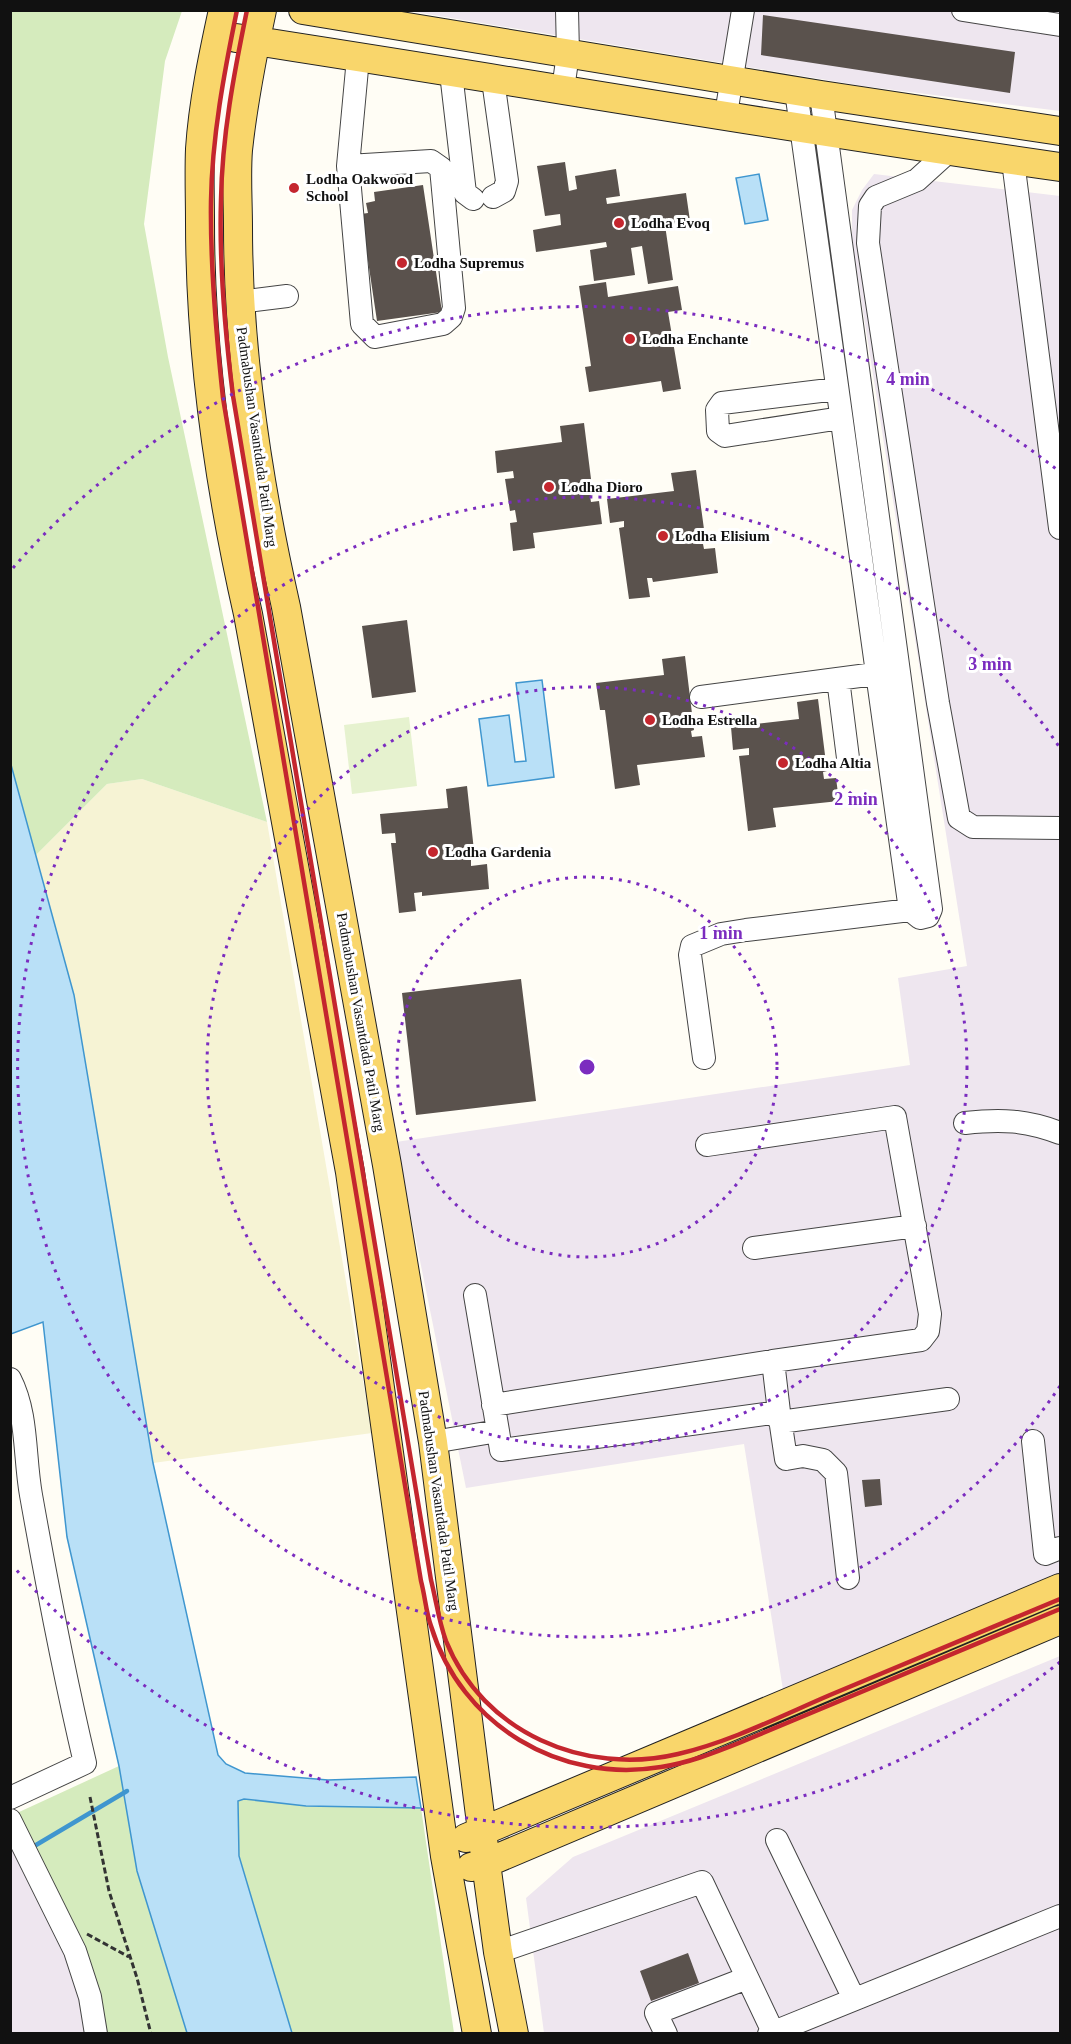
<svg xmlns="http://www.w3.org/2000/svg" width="1071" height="2044" font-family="'Times New Roman',serif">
  <rect width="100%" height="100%" fill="#fffdf5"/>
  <path fill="#eee6ef" d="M409 11H1060V111L863 86Z
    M874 174 1060 196V1576L783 1690 744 1444 466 1488 396 1142 910 1065 898 978 967 966 852 242V210L862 190Z
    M1060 1656V2033H544L526 1898 573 1857Z
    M10 1795 17 1813 106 2033H11Z"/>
  <path fill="#f6f3d4" d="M142 779 267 822 372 1433 153 1463 74 995 36 855 107 784Z"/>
  <path fill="#d5ebbd" d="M10 11H182L165 61 144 224 168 357 267 822 142 779 107 784 36 855 10 764Z
    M119 1766 137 1871 194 2033H106L17 1813Z
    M244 1799 306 1806 421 1808 454 2033H292L239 1856 238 1801Z"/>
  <path fill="#e6f2cf" d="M409 717 417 786 352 794 344 725Z"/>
  <path fill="#b9e0f7" stroke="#3f96cf" stroke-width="1.5" d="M759 174 768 220 745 224 736 178Z
    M542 680 554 777 488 786 479 719 509 715 515 762 526 761 516 683Z
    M10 761 74 995 153 1463 218 1755 226 1764 245 1773 328 1780 416 1777 421 1808 306 1806 244 1799 238 1801 239 1856 292 2033H187L137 1871 119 1766 67 1537 43 1322 11 1334Z"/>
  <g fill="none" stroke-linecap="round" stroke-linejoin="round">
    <path stroke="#3f96cf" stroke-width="4.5" d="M31 1848 127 1791"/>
  </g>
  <path fill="#5a524d" d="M763 15 1015 52 1010 93 761 55Z
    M565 162 569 191 577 189 575 176 616 169 620 196 606 198 607 204 686 193 690 221 665 225 673 280 648 284 642 246 631 248 635 275 594 281 590 250 607 247 606 242 536 252 533 230 561 225 560 214 545 216 537 166Z
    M423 185 442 312 377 321 361 214 368 213 366 203 375 201 374 192Z
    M606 282 608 297 678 286 682 310 668 312 681 389 663 392 661 381 589 392 585 367 591 366 579 286Z
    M584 423 593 495 590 496 591 502 599 501 602 524 533 533 535 548 513 551 510 523 517 522 515 510 510 511 505 479 514 478 513 471 497 473 495 451 562 442 560 426Z
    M696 470 706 544H703L704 549 715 548 718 573 653 582 652 578H647L650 597 629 599 619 528 624 527V521L610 523 607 499 674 491 671 473Z
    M407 620 416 692 372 698 362 626Z
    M685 656 694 730 691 731 692 737 702 736 705 757 637 765 640 785 615 789 605 710H600L596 683 664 675 662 659Z
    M818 699 827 771 823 772 824 779 836 778 839 801 773 808 776 827 748 831 739 756 749 755V748L733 750 731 727 799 719 797 702Z
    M467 786 475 860H471V866L487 864 489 889 422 896V892L414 893 416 911 399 913 391 843H396L395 833 382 834 380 814 448 808 446 789Z
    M521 979 536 1101 416 1115 402 993Z
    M880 1479 882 1505 865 1507 862 1480Z
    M688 1953 699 1983 651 2001 640 1971Z"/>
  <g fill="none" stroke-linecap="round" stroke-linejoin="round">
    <defs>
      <path id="minor" d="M963 10 1060 25
        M451 73 465 193 473 199
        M563 89 568 54 567 10
        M796 91 910 910 920 918 928 916 931 909 821 95
        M726 114 743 10
        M949 151 917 180 876 197 870 206 868 243 938 703 959 818 973 827 1060 828
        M1013 161 1060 528
        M348 166 362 324 375 337 443 324 451 317 454 308 441 168 431 161 348 166 358 58
        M493 197 504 191 507 181 493 80
        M240 302 287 296
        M837 389 722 403 717 410 718 431 725 436 841 418
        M838 679 848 758
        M701 697 890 672
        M704 1058 690 955 692 946 721 934 746 930 910 910
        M965 1123C1001 1119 1026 1120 1060 1133
        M707 1145 895 1117 930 1314 928 1331 921 1340 773 1361
        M754 1248 915 1226
        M10 1379C28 1414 24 1456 31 1495 47 1585 64 1674 85 1763L10 1798
        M493 1405 773 1361 779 1412
        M780 1422 948 1399
        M498 1431 501 1450 779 1412 786 1459 803 1456 823 1460 836 1473 848 1578
        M1033 1441 1045 1554 1060 1548
        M433 1442 498 1431 475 1295
        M10 1820 75 1951 90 1997 96 2034
        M777 1840 854 1999
        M498 1952 702 1882 773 2032
        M666 2034 656 2013 747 1978
        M769 2034 1060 1916"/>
      <path id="major" d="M223 10C213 56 203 103 200 149 199 173 200 198 200 222 200 354 219 486 248 614L350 1172 445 1856 477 2034
        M262 10C252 57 243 103 238 150 236 175 238 202 238 227 238 355 258 483 286 607L387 1165 433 1442 486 1863 498 1952 514 2034
        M303 10 821 95 1060 131
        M236 38C511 80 785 128 1060 167
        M466 1838 1060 1588
        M471 1867 486 1863 1060 1620"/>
    </defs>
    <use href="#minor" stroke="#444" stroke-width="24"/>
    <use href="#major" stroke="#222" stroke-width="30"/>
    <path stroke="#333" stroke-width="3" stroke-dasharray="6 3" stroke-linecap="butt" d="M90 1797 109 1891 137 1978 151 2034
      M87 1934 129 1957"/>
    <use href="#minor" stroke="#fff" stroke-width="22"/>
    <use href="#major" stroke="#f9d66b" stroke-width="28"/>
    <path stroke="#c4262e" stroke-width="4.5" d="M237 10C224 73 212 137 211 201 210 266 216 333 223 398L421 1581C425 1596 426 1612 431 1626 461 1725 560 1784 661 1767 688 1763 714 1753 739 1743L1060 1609
      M247 10C234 73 222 136 221 200 219 265 225 332 233 396L431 1580C436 1600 439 1622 446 1641 483 1733 585 1776 678 1754 730 1742 781 1716 830 1695 907 1663 984 1631 1060 1599"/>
  </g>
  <g fill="none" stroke="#7b2cbf" stroke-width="3" stroke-dasharray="3 6">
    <circle cx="587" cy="1067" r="190"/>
    <circle cx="587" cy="1067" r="380"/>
    <path d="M1060 1386A570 570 0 1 1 1060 748"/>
    <path d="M1060 1662A760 760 0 0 1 13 1566M13 568A760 760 0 0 1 1060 472"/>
  </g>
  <g fill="#c4262e" stroke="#fff" stroke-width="2">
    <circle cx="294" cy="188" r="6"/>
    <circle cx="619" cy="223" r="6"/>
    <circle cx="402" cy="263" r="6"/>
    <circle cx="630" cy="339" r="6"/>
    <circle cx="549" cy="487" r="6"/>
    <circle cx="663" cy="536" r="6"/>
    <circle cx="650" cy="720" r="6"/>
    <circle cx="783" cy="763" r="6"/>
    <circle cx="433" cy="852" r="6"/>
  </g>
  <g text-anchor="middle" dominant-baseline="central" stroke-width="6" stroke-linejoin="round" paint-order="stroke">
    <g font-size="15" font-weight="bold" fill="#111" stroke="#fff" text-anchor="start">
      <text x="306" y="179">Lodha Oakwood<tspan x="306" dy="17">School</tspan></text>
      <text x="631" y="223">Lodha Evoq</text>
      <text x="414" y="263">Lodha Supremus</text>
      <text x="642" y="339">Lodha Enchante</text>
      <text x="561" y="487">Lodha Dioro</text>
      <text x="675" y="536">Lodha Elisium</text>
      <text x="662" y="720">Lodha Estrella</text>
      <text x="795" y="763">Lodha Altia</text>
      <text x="445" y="852">Lodha Gardenia</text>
    </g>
    <g font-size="15" fill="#111" stroke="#fff">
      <text transform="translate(257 437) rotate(82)">Padmabushan Vasantdada Patil Marg</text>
      <text transform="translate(361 1022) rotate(80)">Padmabushan Vasantdada Patil Marg</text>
      <text transform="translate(439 1501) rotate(82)">Padmabushan Vasantdada Patil Marg</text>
    </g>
  </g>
  <circle cx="587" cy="1067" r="9" fill="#7b2cbf" stroke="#fff" stroke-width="3"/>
  <g font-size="18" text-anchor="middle" font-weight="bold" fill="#7b2cbf" stroke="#fff" stroke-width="6" stroke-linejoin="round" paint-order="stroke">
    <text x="908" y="385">4 min</text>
    <text x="990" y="670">3 min</text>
    <text x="856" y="805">2 min</text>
    <text x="721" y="939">1 min</text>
  </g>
  <rect width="1071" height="2044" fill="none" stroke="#111111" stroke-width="24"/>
</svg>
